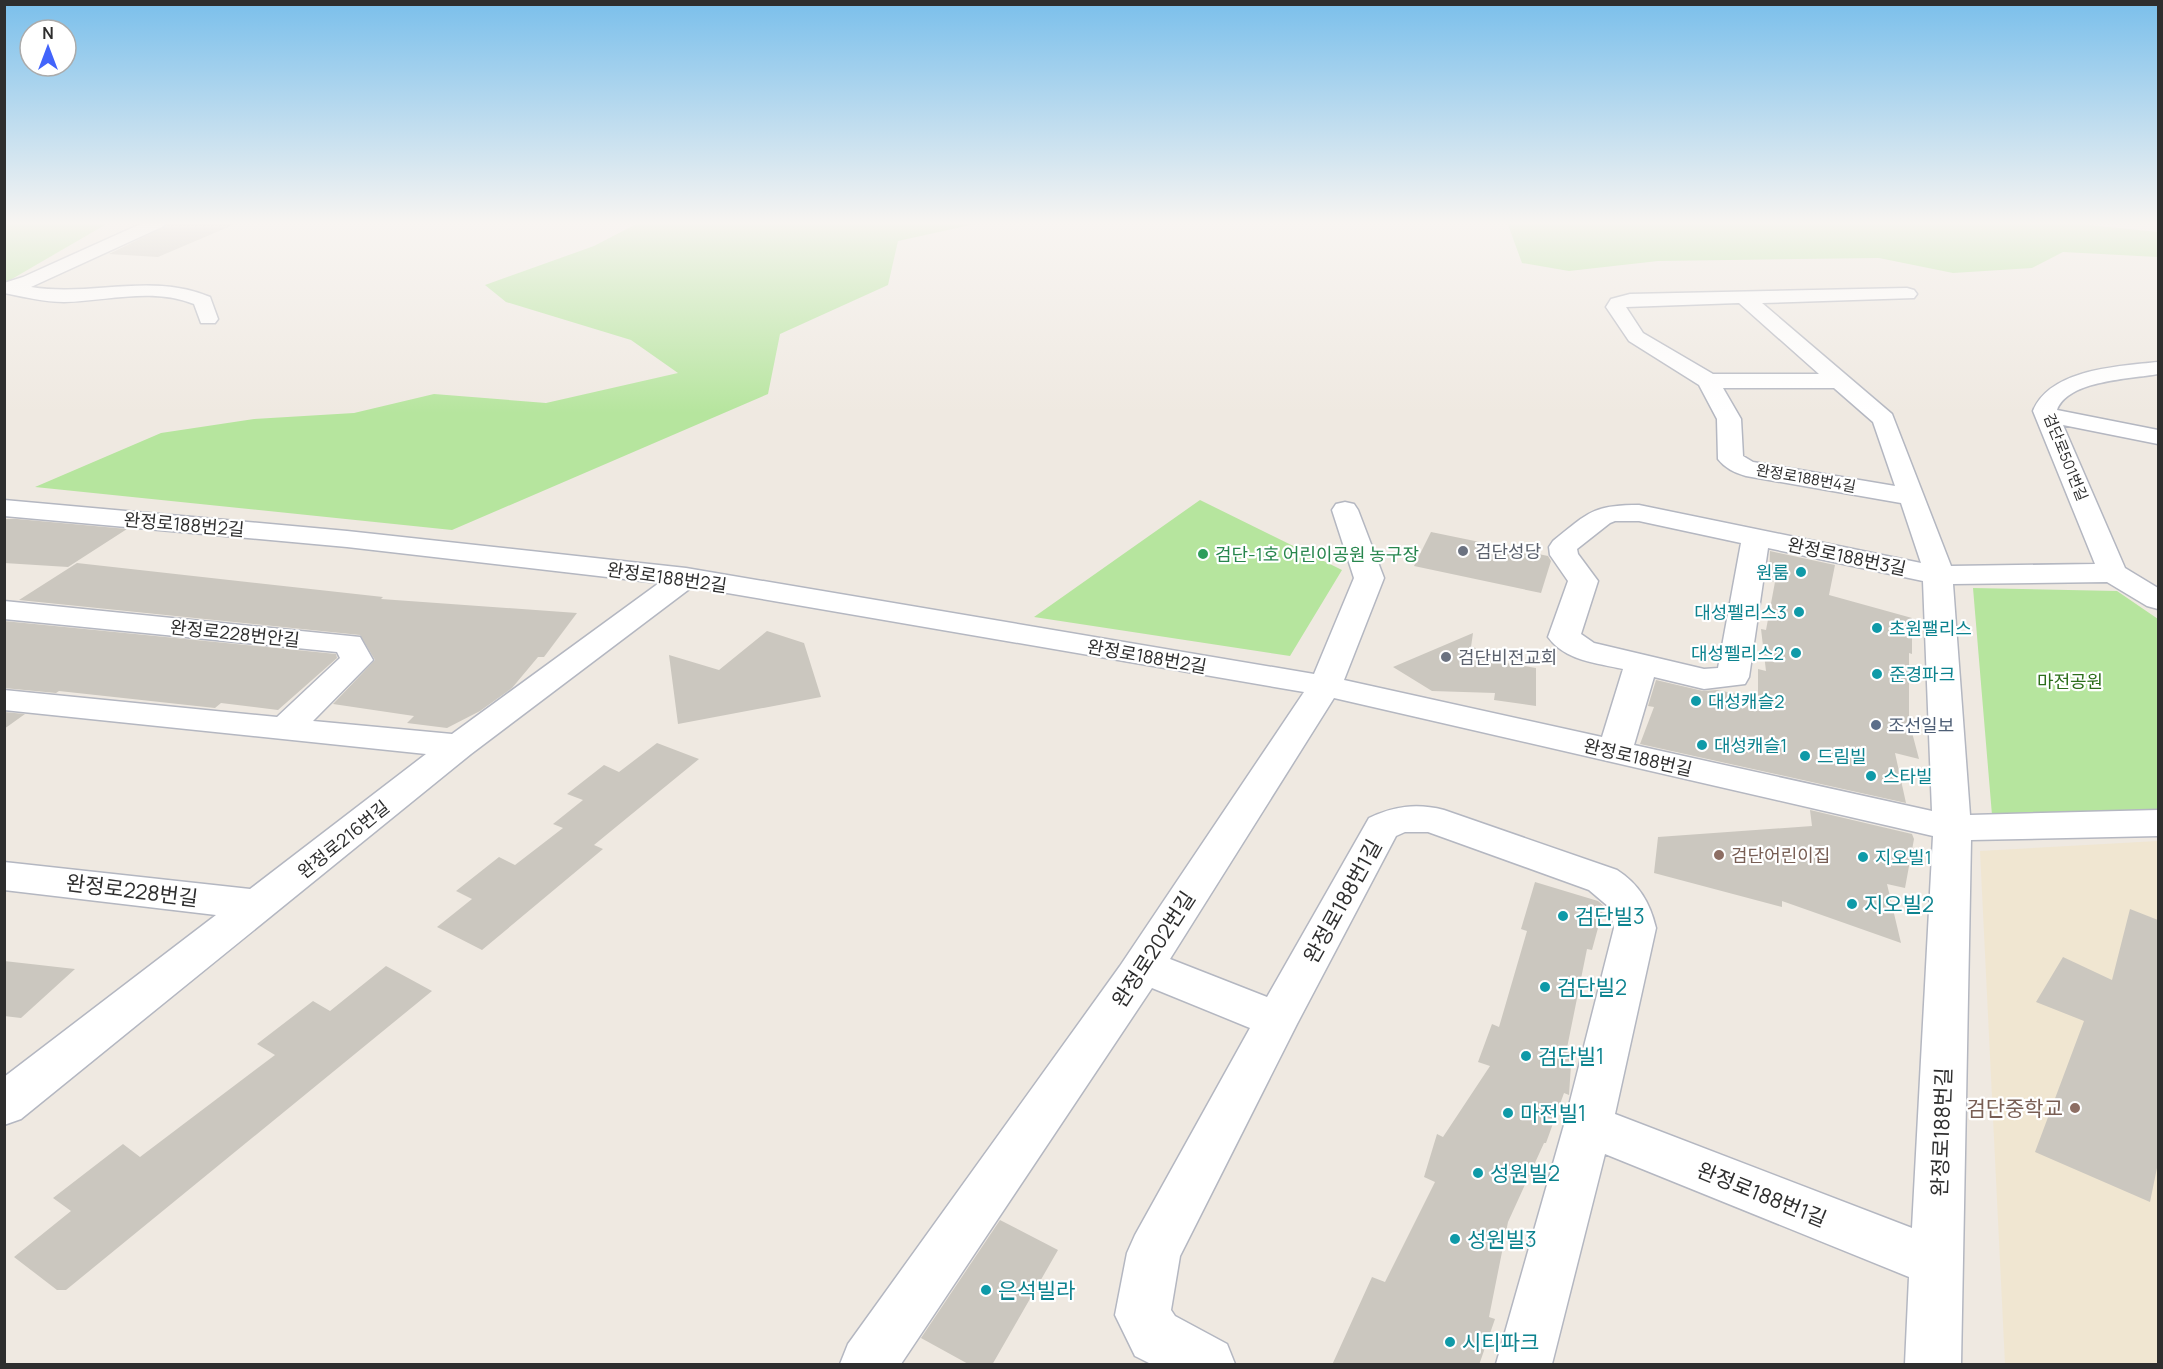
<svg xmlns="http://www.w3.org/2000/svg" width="2163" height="1369" font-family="Manrope,'Noto Sans KR',sans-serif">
  <rect width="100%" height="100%" fill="#efe9e1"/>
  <path fill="#f0e6d1" d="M2158 841V1364H2005L1980 851Z"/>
  <path fill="#b6e59e" d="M5 222H110L5 283Z
    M640 222H984L898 241 888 285 780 334 768 394 452 530 35 487 161 433 254 419 354 413 434 394 546 403 678 373 631 340 506 302 485 285 594 246Z
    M1507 222H2060L2158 232V257L2063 252 2032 268 1953 273 1879 258 1658 261 1569 271 1522 263Z
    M1200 500 1342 570 1290 656 1034 617Z
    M1973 588 2117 591 2158 619V810L1993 827Z"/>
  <path fill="#cbc7bf" d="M174 222H240L158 257 109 254Z
    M4 519H17L127 529 68 567 4 563Z
    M1431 532 1548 556 1551 561 1541 593 1414 566Z
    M1770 551 1835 565 1829 595 1912 618V654L1909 653V721L1919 759 1895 753 1906 803 1640 744 1654 707 1648 706 1656 680 1703 691 1717 690 1758 698V669L1766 671 1761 629 1766 630 1775 582 1769 581Z
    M77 563 383 597 381 599 577 613 544 657H538L512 688 480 711 447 728 407 723 414 716 333 704 375 660 360 635 19 600Z
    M4 621 336 654 337 658 278 710 221 703 215 708 59 691 56 693 4 688Z
    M767 631 804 643 821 697 678 724 669 655 719 670Z
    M1473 633 1471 647 1476 648 1475 658 1536 668V706L1494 700 1495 693 1432 691 1393 667Z
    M4 712 25 714 4 729Z
    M657 743 699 759 594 845 603 849 482 950 437 927 472 899 456 891 499 857 515 865 563 828 553 824 583 800 567 794 604 765 619 772Z
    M1810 810 1912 834 1914 839 1905 888 1887 884 1901 943 1782 901V907L1654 873 1658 837 1812 826Z
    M1535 882 1598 901 1604 906 1592 950 1587 949 1567 1048 1572 1050 1569 1095 1564 1093 1546 1143H1544L1508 1222 1489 1317 1495 1319 1479 1365H1332L1372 1277 1385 1282 1435 1182 1424 1177 1437 1134 1443 1137 1490 1066 1478 1062 1492 1024 1499 1027 1527 931 1521 929Z
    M2130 909 2158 920V1163L2150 1202 2035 1152 2084 1021 2036 1002 2063 957 2112 980Z
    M4 961 75 969 21 1018 4 1016Z
    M386 966 432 991 66 1290H57L14 1257 71 1211 53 1198 123 1144 140 1157 275 1055 257 1044 313 1001 330 1011Z
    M1000 1220 1058 1250 992 1365H970L921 1338Z"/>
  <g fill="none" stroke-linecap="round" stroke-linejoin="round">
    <defs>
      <path id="minor" d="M145 222H166L164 226 31 287C91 297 152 272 210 297L218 319 215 323H201L194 304C153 287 107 301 64 302 44 302 24 297 4 293V283L23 277Z
        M1907 288 1914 290 1917 294 1914 298 1762 303 1892 414 1951 566 2095 564 2033 411C2050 369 2119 366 2158 362V374C2131 379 2068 380 2057 410L2158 430V444L2063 425 2125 568 2158 588V609L2147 606 2107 582 1953 584 1970 815 2158 810V836L1971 840 1961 1364H1905L1909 1277 1605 1154 1552 1364H1496L1564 1125 1614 928 1609 907 1589 890 1428 832H1405L1396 836 1297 1024 1180 1256 1171 1310 1175 1316 1227 1344 1235 1364H1151L1135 1356 1115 1315 1127 1253 1135 1235 1250 1028 1152 988 901 1364H840L848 1344 1120 966 1304 692 692 587 471 754 21 1119 4 1125V1077L216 915 4 890V862L250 889 426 754 4 710V690L277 717 340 658 337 652 4 619V601L360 637 373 660 313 721 452 734 659 583 347 547 4 516V500L347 531 686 568 1314 674 1354 578 1332 510 1336 504 1345 502 1354 504 1358 510 1384 578 1344 680 1602 737 1623 669C1597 663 1565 661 1548 637L1568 581 1550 555 1549 547 1553 541C1588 513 1592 505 1639 505L1921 563 1901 503 1746 476C1735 473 1725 468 1718 459L1717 419 1699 385 1629 341 1606 307 1611 299 1630 294ZM1739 303 1819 374H1713L1643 333 1626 307ZM1723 388H1834L1873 422 1895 486 1753 462 1743 456 1741 419ZM1615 521H1639L1741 543 1718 668 1704 669 1594 643 1581 634 1598 581 1578 554 1577 549 1610 523ZM1768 548 1923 581 1932 811 1634 745 1654 677 1704 689 1745 684 1749 677ZM1334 698 1933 836 1912 1228 1615 1114 1656 928C1650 903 1639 884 1617 870L1444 810C1417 803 1394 806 1369 818L1267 997 1170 959Z"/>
    </defs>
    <use href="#minor" stroke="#b4b7c1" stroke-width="3"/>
    <use href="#minor" fill="#fff" fill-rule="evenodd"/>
  </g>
  <linearGradient id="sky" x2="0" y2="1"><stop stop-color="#7abfeb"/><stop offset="0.54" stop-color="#f8f5f2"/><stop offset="1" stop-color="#f8f5f2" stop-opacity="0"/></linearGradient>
  <rect width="2163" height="413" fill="url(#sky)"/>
  <g fill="#6b7280" stroke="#fff" stroke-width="2">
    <circle cx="1463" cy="551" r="6"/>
    <circle cx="1446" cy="657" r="6"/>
  </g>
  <circle fill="#2e9e5b" stroke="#fff" stroke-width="2" cx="1203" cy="554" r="6"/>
  <g fill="#0f9aa8" stroke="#fff" stroke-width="2">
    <circle cx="1801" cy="572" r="6"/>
    <circle cx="1799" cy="612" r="6"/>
    <circle cx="1877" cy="628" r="6"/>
    <circle cx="1796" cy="653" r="6"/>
    <circle cx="1877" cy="674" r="6"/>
    <circle cx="1696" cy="701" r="6"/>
    <circle cx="1702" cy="745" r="6"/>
    <circle cx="1805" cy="756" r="6"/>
    <circle cx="1871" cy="776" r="6"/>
    <circle cx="1863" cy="857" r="6"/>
    <circle cx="1852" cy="904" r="6"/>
    <circle cx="1563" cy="916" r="6"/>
    <circle cx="1545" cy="987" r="6"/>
    <circle cx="1526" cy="1056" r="6"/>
    <circle cx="1508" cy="1113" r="6"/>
    <circle cx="1478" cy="1173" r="6"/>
    <circle cx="1455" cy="1239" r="6"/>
    <circle cx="986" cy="1290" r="6"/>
    <circle cx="1450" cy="1342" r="6"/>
  </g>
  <circle fill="#5c6f8a" stroke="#fff" stroke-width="2" cx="1876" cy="725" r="6"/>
  <g fill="#8d6e63" stroke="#fff" stroke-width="2">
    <circle cx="1719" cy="855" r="6"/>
    <circle cx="2075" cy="1108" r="6"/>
  </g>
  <g text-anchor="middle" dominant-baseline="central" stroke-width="4.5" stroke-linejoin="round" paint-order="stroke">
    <g font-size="15" fill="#2e2e2e" stroke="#fff">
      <text transform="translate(2066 457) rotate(68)">검단로501번길</text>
      <text transform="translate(1806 478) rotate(10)">완정로188번4길</text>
    </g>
    <g font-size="18" fill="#2e2e2e" stroke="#fff">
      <text transform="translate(184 524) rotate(5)">완정로188번2길</text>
      <text transform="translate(1847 556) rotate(12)">완정로188번3길</text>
      <text transform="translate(667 577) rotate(8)">완정로188번2길</text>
      <text transform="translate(235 633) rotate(6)">완정로228번안길</text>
      <text transform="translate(1147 656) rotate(10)">완정로188번2길</text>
      <text transform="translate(1638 757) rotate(13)">완정로188번길</text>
      <text transform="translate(343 839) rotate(-39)">완정로216번길</text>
    </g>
    <g font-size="18" fill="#5b616d" stroke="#fff" text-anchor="start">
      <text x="1475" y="551">검단성당</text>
      <text x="1458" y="657">검단비전교회</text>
    </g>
    <g font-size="18" fill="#27864d" stroke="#fff" text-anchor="start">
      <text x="1215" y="554">검단-1호 어린이공원 농구장</text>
    </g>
    <g font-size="18" fill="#0d838f" stroke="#fff" text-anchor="start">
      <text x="1789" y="572" text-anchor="end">원룸</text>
      <text x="1787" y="612" text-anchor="end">대성펠리스3</text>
      <text x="1889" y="628">초원팰리스</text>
      <text x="1784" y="653" text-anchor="end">대성펠리스2</text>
      <text x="1889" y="674">준경파크</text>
      <text x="1708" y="701">대성캐슬2</text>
      <text x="1714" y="745">대성캐슬1</text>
      <text x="1817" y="756">드림빌</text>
      <text x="1883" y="776">스타빌</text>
      <text x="1875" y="857">지오빌1</text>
    </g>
    <g font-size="18" fill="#2c6e1b" stroke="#fff">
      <text x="2070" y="681">마전공원</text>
    </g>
    <g font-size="18" fill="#4e5e75" stroke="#fff" text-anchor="start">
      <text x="1888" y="725">조선일보</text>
    </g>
    <g font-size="18" fill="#785e54" stroke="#fff" text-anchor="start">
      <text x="1731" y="855">검단어린이집</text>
    </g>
    <g font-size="21" fill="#2e2e2e" stroke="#fff">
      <text transform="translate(132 890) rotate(7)">완정로228번길</text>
      <text transform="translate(1342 901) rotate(-61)">완정로188번1길</text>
      <text transform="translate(1153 949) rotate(-57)">완정로202번길</text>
      <text transform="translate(1941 1132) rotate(-88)">완정로188번길</text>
      <text transform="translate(1762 1194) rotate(22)">완정로188번1길</text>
    </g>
    <g font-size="21" fill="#0d838f" stroke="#fff" text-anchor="start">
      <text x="1864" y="904">지오빌2</text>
      <text x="1575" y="916">검단빌3</text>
      <text x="1557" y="987">검단빌2</text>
      <text x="1538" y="1056">검단빌1</text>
      <text x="1520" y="1113">마전빌1</text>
      <text x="1490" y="1173">성원빌2</text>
      <text x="1467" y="1239">성원빌3</text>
      <text x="998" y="1290">은석빌라</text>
      <text x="1462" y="1342">시티파크</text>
    </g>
    <g font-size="21" fill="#785e54" stroke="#fff" text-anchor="end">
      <text x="2063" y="1108">검단중학교</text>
    </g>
  </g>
  <rect width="2163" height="1369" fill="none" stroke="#2e2e2e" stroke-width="12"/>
  <g transform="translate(48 48)"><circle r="28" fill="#ffffff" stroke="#ababab" stroke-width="1.5"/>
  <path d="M0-4.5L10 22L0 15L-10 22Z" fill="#4264fb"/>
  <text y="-9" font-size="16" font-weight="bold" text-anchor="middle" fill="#2e2e2e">N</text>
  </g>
</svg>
